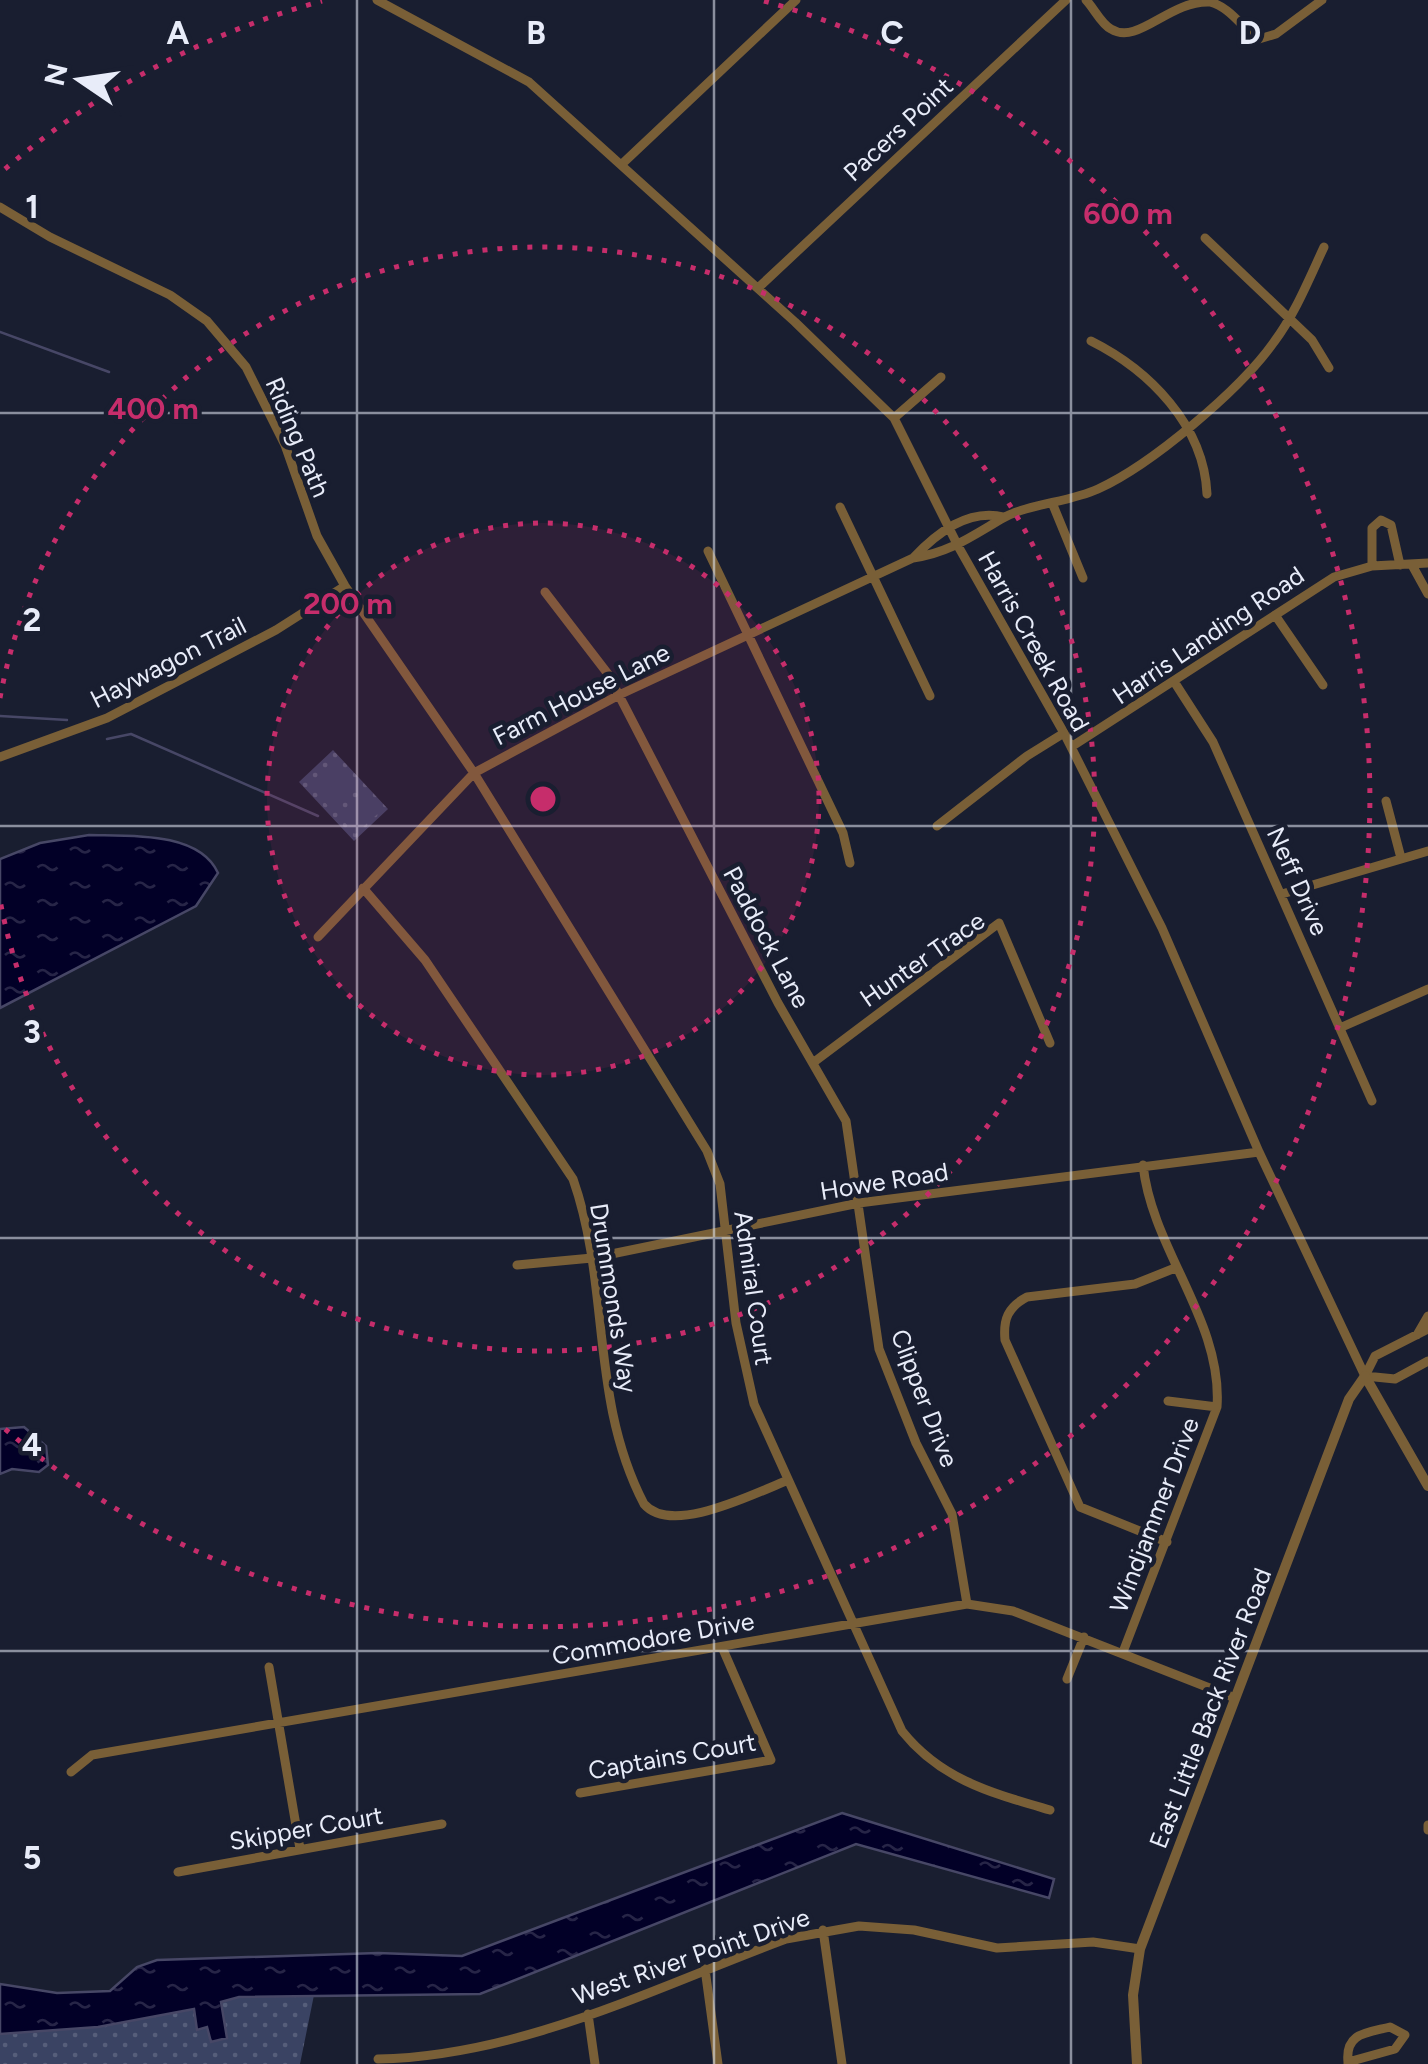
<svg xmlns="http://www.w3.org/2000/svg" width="1428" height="2064" font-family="Figtree,sans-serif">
  <defs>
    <pattern id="park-dots" width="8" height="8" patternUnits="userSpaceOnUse" patternTransform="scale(2.5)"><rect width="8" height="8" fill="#3a4363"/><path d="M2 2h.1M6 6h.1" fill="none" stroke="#565e7a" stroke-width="1.8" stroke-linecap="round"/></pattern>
    <pattern id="water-ripples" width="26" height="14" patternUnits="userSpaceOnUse" patternTransform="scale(2.5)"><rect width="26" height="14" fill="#020027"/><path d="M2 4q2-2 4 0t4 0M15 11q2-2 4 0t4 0" fill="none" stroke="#272547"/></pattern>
  </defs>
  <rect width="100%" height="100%" fill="#191e30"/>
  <path fill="url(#park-dots)" d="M333 750 388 809 354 841 299 782Z
    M314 1995 300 2064H0V2030L236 1996Z"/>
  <path fill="#3a4363" d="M335 760 358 784 346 794 324 770Z
    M320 774 343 799 331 809 309 785Z
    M367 794 382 810 355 834 341 818Z"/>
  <path fill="url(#water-ripples)" stroke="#474766" stroke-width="2.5" d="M89 835C129 836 199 831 218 873L196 906 0 1008V859L40 843Z
    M24 1427 46 1446 48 1465 39 1472 12 1469 0 1474V1429Z
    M842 1813 1054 1879 1049 1898 856 1844 480 1994 239 1997 221 2002 227 2038 211 2042 207 2027 197 2030 194 2009 98 2027 0 2034V1984L57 1993 110 1991 137 1967 157 1960 378 1953 462 1956Z"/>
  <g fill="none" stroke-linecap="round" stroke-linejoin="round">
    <path stroke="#474766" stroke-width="2.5" d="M0 332 109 372
      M0 716 67 720
      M107 739 131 734 318 816"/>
    <path stroke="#795f37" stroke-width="9" d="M377 0 529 82 795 322 894 418 958 546 1064 733 1162 928 1259 1152 1365 1376
      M1086 0C1094 8 1101 24 1111 29 1138 46 1169 0 1210 2 1232 8 1242 29 1259 39L1276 34 1322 0
      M622 164 796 0
      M0 207 50 237 170 295 207 321 246 367 285 445 317 536 345 586 474 773 707 1151 720 1184 736 1323 754 1404 902 1731C941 1780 992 1793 1050 1810
      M1205 238 1312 340 1329 368
      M758 288 1066 0
      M1091 341C1149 370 1204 425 1207 494
      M894 418 941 377
      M1053 505 1083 578
      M840 507 930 696
      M708 551 843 833 850 863
      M913 558C937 533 968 508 1004 517
      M1412 565 1428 594
      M1372 566V528L1381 520 1391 525 1400 565
      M545 592 608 674 778 1003 846 1121 879 1349 916 1443 952 1514 967 1604
      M1275 615 1323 685
      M1175 683 1213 742 1372 1101
      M1071 747 1334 577 1372 566 1428 563
      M0 757 107 718 276 630 345 586
      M1386 801 1401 858
      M937 826 1027 756 1064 733
      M363 888 425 960 573 1179C611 1287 589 1398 644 1504 671 1536 753 1494 786 1481
      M1282 894 1428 851
      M318 937 474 773 619 695 913 558C949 553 972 536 1003 518 1028 504 1070 502 1098 489 1151 465 1240 390 1274 342 1295 314 1309 279 1324 247
      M1342 1027 1428 989
      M814 1062 999 923 1050 1043
      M517 1265 592 1258 859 1203 1259 1152
      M1417 1335 1428 1316
      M1365 1376 1375 1356 1428 1329
      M1365 1376 1395 1379 1428 1361
      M1168 1401 1217 1407
      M1167 1542 1080 1507 1005 1340C1003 1319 1008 1307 1027 1297L1135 1284 1175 1268
      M1123 1652 1217 1407C1223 1321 1152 1250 1143 1165
      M269 1667 300 1849
      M1067 1679 1084 1637
      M71 1772 92 1755 967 1604 1013 1611 1235 1698
      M580 1793 771 1760 722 1647
      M1428 1825V1830
      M178 1872 442 1824
      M823 1930 842 2064
      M705 1969 718 2064
      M588 2014 595 2064
      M378 2059C521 2056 654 1988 786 1939L859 1926 914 1930 997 1948 1093 1942 1140 1949
      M1348 2062 1395 2049 1405 2035 1390 2027C1366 2033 1345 2033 1348 2062V2064"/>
    <path stroke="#795f37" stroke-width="10" d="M1137 2064 1133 1995 1140 1949 1349 1399 1365 1376 1428 1486"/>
  </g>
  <path fill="none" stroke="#e8ecf9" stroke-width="2.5" stroke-opacity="0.55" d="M357 0V2064M714 0V2064M1071 0V2064M0 413H1428M0 826H1428M0 1238H1428M0 1651H1428"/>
  <circle cx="543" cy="799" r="276" fill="#c62d6b" fill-opacity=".12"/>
  <g fill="none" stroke="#c62d6b" stroke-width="5" stroke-dasharray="5 10">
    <circle cx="543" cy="799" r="276"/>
    <path d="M0 698A552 552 0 1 1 0 900"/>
    <path d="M5 169A828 828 0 0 1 322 1M764 1A828 828 0 1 1 5 1429"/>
  </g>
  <g text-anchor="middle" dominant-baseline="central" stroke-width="9" stroke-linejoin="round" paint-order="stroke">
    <g font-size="25" fill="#e8ecf9" stroke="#191e30">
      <text transform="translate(898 129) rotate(-43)">Pacers Point</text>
      <text transform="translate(298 437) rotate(67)">Riding Path</text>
      <text transform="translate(1208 635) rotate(-34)">Harris Landing Road</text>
      <text transform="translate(1034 641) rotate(61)">Harris Creek Road</text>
      <text transform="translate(168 662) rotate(-27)">Haywagon Trail</text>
      <text transform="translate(581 694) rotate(-27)">Farm House Lane</text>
      <text transform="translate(1298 881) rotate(66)">Neff Drive</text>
      <text transform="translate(767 937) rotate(62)">Paddock Lane</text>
      <text transform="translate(922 959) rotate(-35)">Hunter Trace</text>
      <text transform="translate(884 1181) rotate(-9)">Howe Road</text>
      <text transform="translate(754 1288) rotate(82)">Admiral Court</text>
      <text transform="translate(614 1298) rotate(81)">Drummonds Way</text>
      <text transform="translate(925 1398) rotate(69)">Clipper Drive</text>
      <text transform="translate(1154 1515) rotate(-69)">Windjammer Drive</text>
      <text transform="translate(653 1638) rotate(-10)">Commodore Drive</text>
      <text transform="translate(1210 1708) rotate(-69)">East Little Back River Road</text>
      <text transform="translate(672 1756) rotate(-10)">Captains Court</text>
      <text transform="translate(306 1828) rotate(-10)">Skipper Court</text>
      <text transform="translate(691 1956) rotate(-19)">West River Point Drive</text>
    </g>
  </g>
  <g font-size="32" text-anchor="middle" font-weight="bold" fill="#e8ecf9" stroke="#191e30" stroke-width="9" stroke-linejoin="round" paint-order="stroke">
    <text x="178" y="44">A</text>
    <text x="536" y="44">B</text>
    <text x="892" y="44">C</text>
    <text x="1250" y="44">D</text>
    <text x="32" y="218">1</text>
    <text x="32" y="631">2</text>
    <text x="32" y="1043">3</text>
    <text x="32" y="1456">4</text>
    <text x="32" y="1869">5</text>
  </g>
  <circle cx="543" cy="799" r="15" fill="#c62d6b" stroke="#191e30" stroke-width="5"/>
  <g font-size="30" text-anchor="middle" font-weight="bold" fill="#c62d6b" stroke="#191e30" stroke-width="9" stroke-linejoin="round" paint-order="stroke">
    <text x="1128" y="224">600 m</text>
    <text x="153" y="419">400 m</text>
    <text x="348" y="614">200 m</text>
  </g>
  <g transform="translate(80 80) rotate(283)" stroke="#191e30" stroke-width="8" paint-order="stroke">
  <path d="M0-8L18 38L0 25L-18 38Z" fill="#e8ecf9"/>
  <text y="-15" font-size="28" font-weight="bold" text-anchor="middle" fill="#e8ecf9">N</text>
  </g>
</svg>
